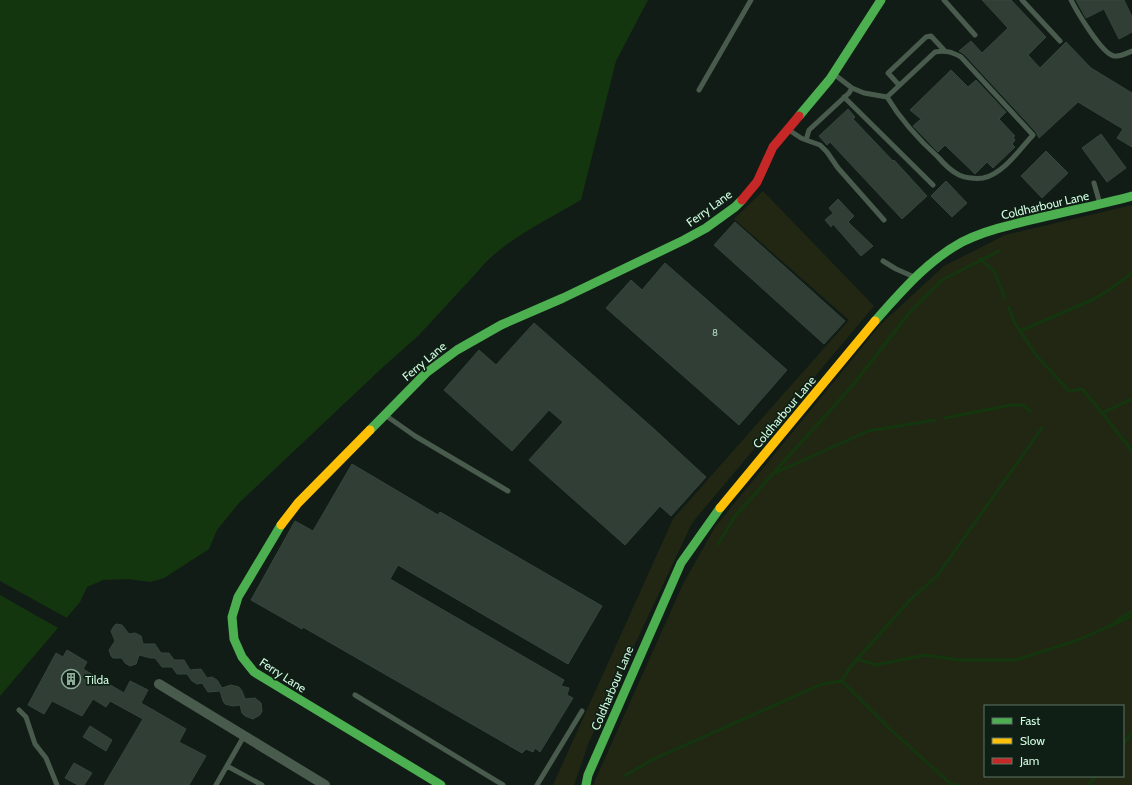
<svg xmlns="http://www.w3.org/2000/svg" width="1132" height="785" font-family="Cabin,sans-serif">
  <rect width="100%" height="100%" fill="#121c16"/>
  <path fill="#222713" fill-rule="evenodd" d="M763 191 874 306 692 523 589 742 574 785H553L673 519 849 320 734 219Z
    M1132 205V785H593L683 584 715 527 881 324 944 266 1005 235ZM985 706H1123V776H985Z"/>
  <path fill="#14360f" d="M0 0H648L616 61 581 200C549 219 502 241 479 270L419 335 383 367 239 503 217 530 209 549 164 578 150 582 128 579 103 580 87 587 80 602 0 696Z"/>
  <path fill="#121c16" d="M0 581 67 618 58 628 0 595Z"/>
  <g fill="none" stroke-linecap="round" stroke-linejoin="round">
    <path stroke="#14360f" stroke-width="3" d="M980 259 994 271 1005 298
      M1009 307 1014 322 1036 355 1069 391 1082 389 1102 413 1132 451
      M1020 331 1092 300 1109 290 1132 273
      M1102 413 1132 399
      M945 418 1011 405H1023L1030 411
      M775 473 868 431 935 420
      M718 544 736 515 853 385 910 312 942 280 999 251
      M1115 622 1132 611
      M857 659 876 665 925 655 959 660H1016L1078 640 1132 616
      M842 681 851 666 911 599 937 576 1042 428
      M1123 744 1132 733
      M624 776 654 759 822 684 842 681 891 730 951 784 958 785
      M1088 785 1096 776"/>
  </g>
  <path fill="#303e36" stroke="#35463c" d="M982 0H1011L1046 37 1028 55 1040 68 1066 42 1091 68 1132 93V147L1117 138 1123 129 1078 102 1039 138 1036 132 964 54 959 51 971 41 982 53 1008 28Z
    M1076 0H1124L1132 17V32L1119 39 1104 9 1086 18Z
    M951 70 968 87 976 80 1006 112 999 119 1015 136 1013 137 1015 140 1012 144 1015 147 993 168 987 162 975 174 945 145 938 152 913 126 921 119 910 110Z
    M848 109 855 117 853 119 893 161 894 160 927 196 902 219 830 142 827 145 819 136Z
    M1101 134 1126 168 1107 182 1082 148Z
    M1046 151 1068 173 1042 198 1021 176Z
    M946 181 967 203 952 217 931 196Z
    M838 199 854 216 848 222 873 246 861 256 833 224 831 227 825 220 833 213 829 208Z
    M735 222 845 321 824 344 714 245Z
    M665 263 787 370 739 425 606 308 631 280 642 290Z
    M534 323 654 429 706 477 671 516 660 506 625 545 529 460 563 422 549 410 512 451 444 390 479 350 496 365Z
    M352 464 438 515 440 512 602 606 568 664 398 565 390 579 564 680 561 686 569 688 567 695 573 698 540 752 535 748 533 752 526 749 522 753 303 627 302 629 251 600 295 521 313 531Z
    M116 624 122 625 129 634 135 633 141 636 143 644H155L161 653H169L174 660H184L190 670 201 669 207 678 212 677 217 680 222 688 231 685 239 687 242 691 245 699 255 698 261 703 262 711 260 715 253 719 245 716 242 713 240 705 233 706 225 704 223 701 220 691 208 692 202 683 197 684 192 681 187 674H177L172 667H162L155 658H151L139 655 136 664 130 666 125 663 122 658H113L111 656 109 650 115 641 111 631 114 626Z
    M67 650 87 662 83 669 124 693 130 681 148 690 141 703 186 729 179 742 206 756 189 785H104L143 719 110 701 106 707 93 699 82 716 52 701 44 714 28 705 56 653 63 657Z
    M90 726 112 740 106 751 83 737Z
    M74 763 92 773 84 785H78L65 778Z"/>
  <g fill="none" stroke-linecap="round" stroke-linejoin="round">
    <path stroke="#485b4d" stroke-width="5" d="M944 0 975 35
      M1022 0 1060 41
      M1071 0C1077 12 1102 54 1114 56 1120 57 1127 53 1132 51
      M835 75 852 88 864 93 887 97 935 52C946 50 952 52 961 57L1033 135C1020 149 1003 174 983 178 976 179 965 178 959 175 951 171 944 164 938 157 918 139 901 120 887 97
      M899 85 888 73 926 37 931 36 944 50
      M699 90 751 0
      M844 97 933 185
      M789 130 801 138 806 140 809 130 849 93 852 88
      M806 140 820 145 827 152 838 168 884 220
      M1094 183 1100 204
      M883 261 896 269 912 276
      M385 415 415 436 508 491
      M355 695 503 785
      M19 710 26 717 35 744 46 758 57 785
      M227 766 262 785
      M216 785 244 736
      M537 785 582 711"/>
    <path stroke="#485b4d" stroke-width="10" d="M159 684 325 785"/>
    <path stroke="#4caf50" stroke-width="9" d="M799 116 830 79 881 0
      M875 321C901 292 927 261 962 242 978 234 994 229 1011 225 1051 214 1092 207 1132 196
      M370 430 426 373 457 350 501 325 563 298 684 240 706 228 735 207 742 200
      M281 525 238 597 232 617 234 639 242 657 254 672 441 785
      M586 785 588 775 681 563 720 508"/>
    <path stroke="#ffc107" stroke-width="9" d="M720 508 875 321
      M281 525 298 503 370 430"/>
    <path stroke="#c62828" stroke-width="9" d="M742 200 757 182 773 147 799 116"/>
  </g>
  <defs>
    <symbol id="building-ring" viewBox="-11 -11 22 22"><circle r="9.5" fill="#0f1f15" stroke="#8ead99" stroke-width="1.5"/><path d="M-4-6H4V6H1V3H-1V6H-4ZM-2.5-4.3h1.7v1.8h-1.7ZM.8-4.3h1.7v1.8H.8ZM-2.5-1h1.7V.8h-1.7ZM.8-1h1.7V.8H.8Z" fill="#8ead99"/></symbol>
  </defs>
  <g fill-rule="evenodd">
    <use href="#building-ring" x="60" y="668" width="22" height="22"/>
  </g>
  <g text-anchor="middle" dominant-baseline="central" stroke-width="3.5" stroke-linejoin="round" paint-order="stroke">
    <g font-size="10" fill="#a9ccb6">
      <text x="715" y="332">8</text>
    </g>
    <g font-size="12" fill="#d1fbe0" stroke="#0f1f15">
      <text transform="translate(1045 205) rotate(-13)">Coldharbour Lane</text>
      <text transform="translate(709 208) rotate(-36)">Ferry Lane</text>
      <text transform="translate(424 361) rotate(-40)">Ferry Lane</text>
      <text transform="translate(784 412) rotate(-50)">Coldharbour Lane</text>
      <text transform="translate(283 675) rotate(33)">Ferry Lane</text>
      <text transform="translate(612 688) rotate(-67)">Coldharbour Lane</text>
    </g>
    <g font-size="12" fill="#d1fbe0" stroke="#0f1f15" text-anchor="start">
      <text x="85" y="679">Tilda</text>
    </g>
  </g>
  <rect x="984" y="705" width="140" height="72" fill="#0f1f15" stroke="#5d7766"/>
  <rect x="992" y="718" width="20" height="6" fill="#4caf50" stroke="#5d7766"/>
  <text x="1020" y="725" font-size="12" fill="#d1fbe0">Fast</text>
  <rect x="992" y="738" width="20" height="6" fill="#ffc107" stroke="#5d7766"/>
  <text x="1020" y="745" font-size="12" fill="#d1fbe0">Slow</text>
  <rect x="992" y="758" width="20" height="6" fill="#c62828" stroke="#5d7766"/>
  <text x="1020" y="765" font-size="12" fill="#d1fbe0">Jam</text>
</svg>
